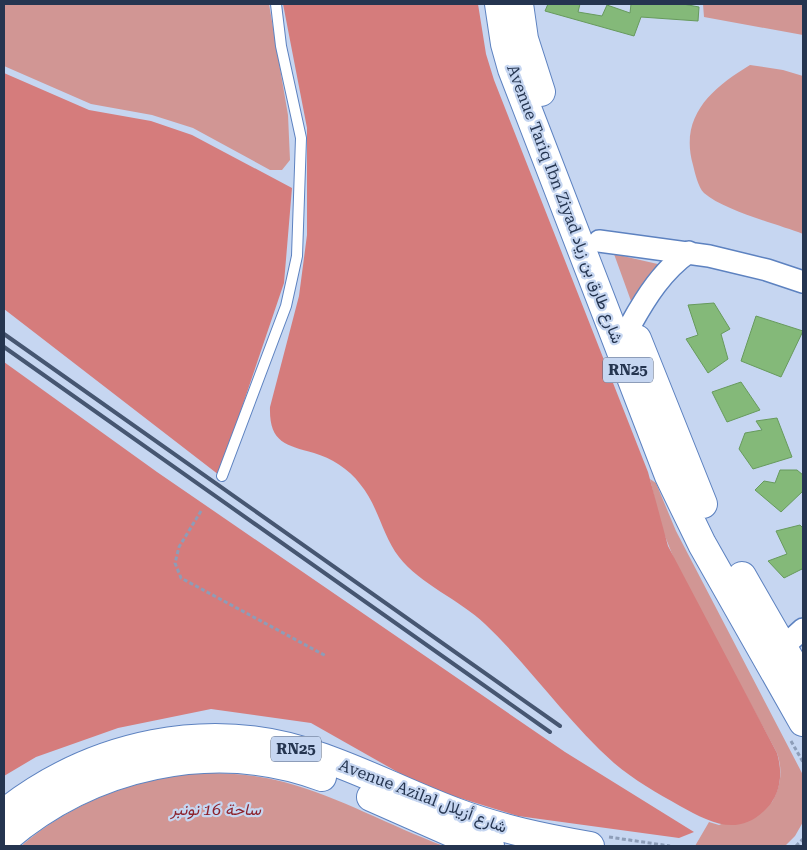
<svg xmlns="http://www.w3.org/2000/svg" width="807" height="850" font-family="'Roboto Serif',Vazirmatn,serif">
  <rect width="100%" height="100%" fill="#c6d6f1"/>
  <path fill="#d19694" d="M4 4H269L288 115 290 160 282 170H270L193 128 152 115 91 104 4 66Z
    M703 4H803V35L704 17Z
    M750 65 783 70 803 76V234C777 224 725 211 704 193 698 187 695 173 693 165 679 116 712 88 750 65Z
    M614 254 662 265 631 301Z
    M650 479 656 483 676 531 803 775V822L795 836 785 846H695L709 822 719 825 772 802C781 786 783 770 777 753L678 569 661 526Z
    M197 773C227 773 256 774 284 782 340 797 390 826 444 846H21C73 802 130 781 197 773Z"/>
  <path fill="#d57c7c" d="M283 4H478L486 54 494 80 648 472 668 546 777 753C783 773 781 794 766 809 738 838 709 822 680 806 657 793 634 780 614 763 567 721 531 668 485 624 460 600 420 584 399 557 382 535 378 505 360 484 349 469 331 458 314 453 285 445 269 442 270 407L299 296 307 235V128Z
    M4 73 89 110 151 121 192 135 292 188 284 283 219 475 4 309Z
    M4 362 157 472 565 752 694 832 679 838 518 816 424 787 311 723 211 709 118 728 36 757 4 776Z"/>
  <path fill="#84b979" stroke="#679a5d" d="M548 4H580L578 12 602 16 607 5 630 13 631 4H683L699 7 698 21 641 17 634 36 545 11Z
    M714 303 730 329 721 334 728 359 708 373 686 339 698 335 688 305Z
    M756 316 803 331 781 377 741 361Z
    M741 382 760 410 727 422 712 392Z
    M777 418 792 457 753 469 739 449 745 433 762 430 756 421Z
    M780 470H797L803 475V491L781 512 755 490 764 481 775 483Z
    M800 525 803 528V572L802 569 784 578 768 561 787 554 776 531Z"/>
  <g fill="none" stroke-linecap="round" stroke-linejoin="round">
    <defs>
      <path id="service" d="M222 476 286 306 297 256 301 138 281 46 276 4"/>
      <path id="minor" d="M599 241 709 256 767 270 803 282
        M631 324C646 297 663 270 689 252
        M783 647 803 629"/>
      <path id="primary" d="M499 4 505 44 512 69 669 476 702 544 803 722
        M519 4 524 39 541 92
        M637 339 703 504
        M742 576 803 682
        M371 797 457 835 490 846
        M4 813C92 744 210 717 318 756 366 772 411 796 458 813 501 829 545 838 590 846
        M4 840C91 765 213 737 322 777"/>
    </defs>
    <use href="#service" stroke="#5d82c0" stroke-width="12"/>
    <use href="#minor" stroke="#5d82c0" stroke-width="24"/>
    <use href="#primary" stroke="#5d82c0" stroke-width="30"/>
    <path stroke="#8d9db8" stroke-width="3" stroke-dasharray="4 2.5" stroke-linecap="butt" d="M201 511 179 547 175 563 181 578 326 656
      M791 741 803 762
      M609 837 670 846
      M796 846 803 839"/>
    <use href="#service" stroke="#fff" stroke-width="10"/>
    <use href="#minor" stroke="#fff" stroke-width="21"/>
    <use href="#primary" stroke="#fff" stroke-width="28"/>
    <path stroke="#465671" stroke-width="4" d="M4 334 560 726
      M4 347 550 732"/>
  </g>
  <g text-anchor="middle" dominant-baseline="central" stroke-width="4.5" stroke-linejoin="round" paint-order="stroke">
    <g fill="#c6d6f1" stroke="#556580" stroke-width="1">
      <rect x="603" y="357.5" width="50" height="25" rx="4"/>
      <rect x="271" y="736.5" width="50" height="25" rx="4"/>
    </g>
    <g font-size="15" font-weight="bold" fill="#253550">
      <text x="628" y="370">RN25</text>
      <text x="296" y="749">RN25</text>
    </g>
    <g font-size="16" fill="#253550" stroke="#c6d6f1">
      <text transform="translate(565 204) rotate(69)">Avenue Tariq Ibn Ziyad شارع طارق بن زياد</text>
      <text transform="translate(423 796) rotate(21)">Avenue Azilal شارع أزيلال</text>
    </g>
    <g font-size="16" font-style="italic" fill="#8c222c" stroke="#c6d6f1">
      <text x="216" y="809">ساحة 16 نونبر</text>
    </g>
  </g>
  <rect width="807" height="850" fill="none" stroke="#253550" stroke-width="10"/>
</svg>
